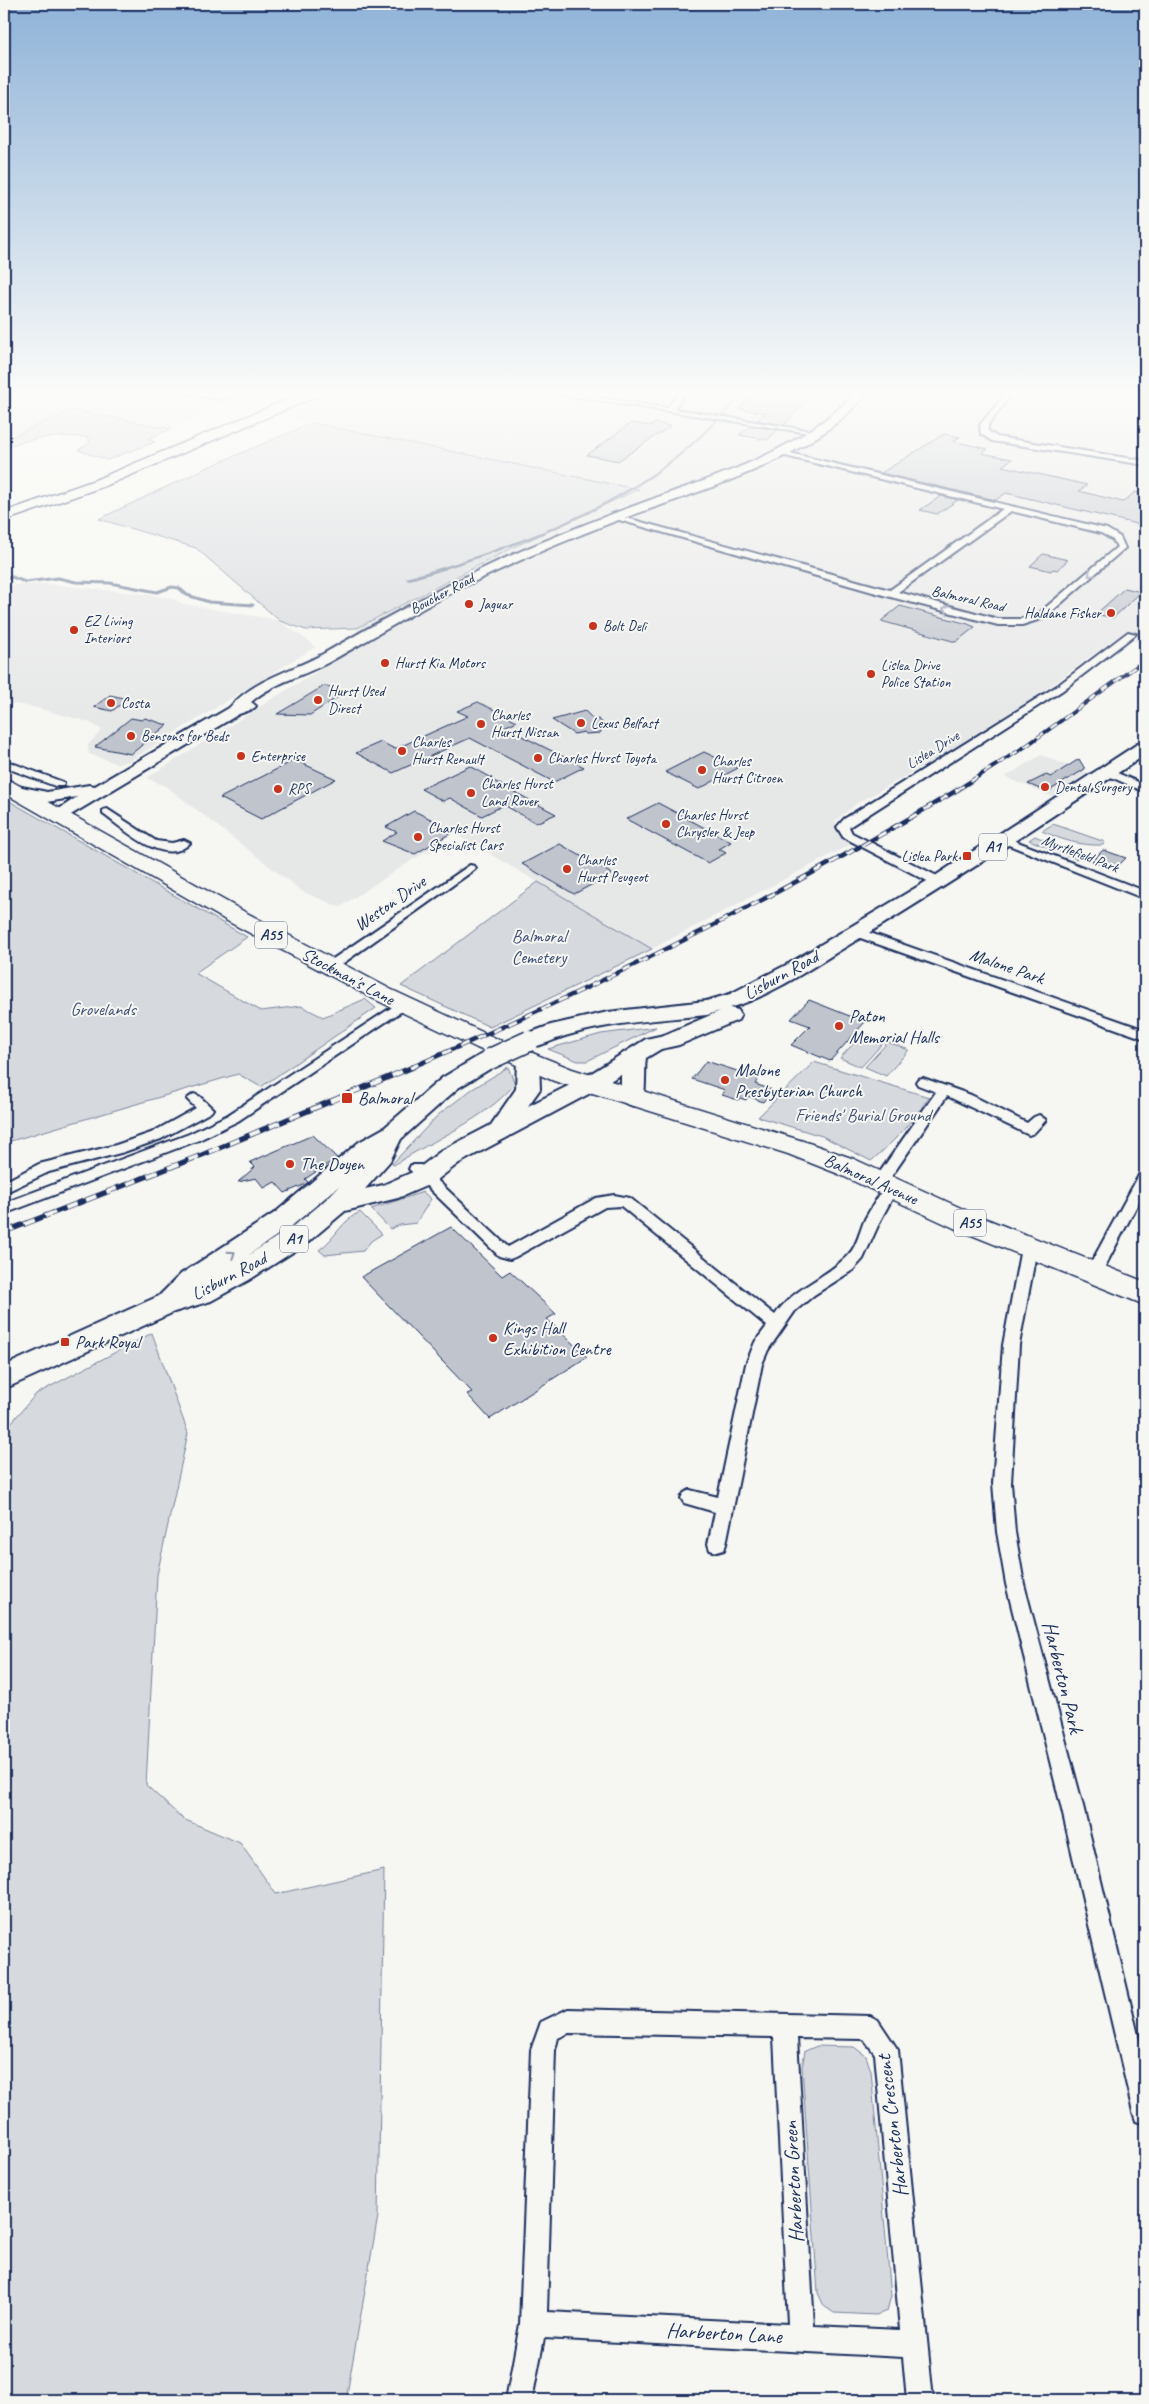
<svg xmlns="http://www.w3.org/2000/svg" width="1149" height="2404" font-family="Caveat,sans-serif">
  <rect width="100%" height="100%" fill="#f6f6f2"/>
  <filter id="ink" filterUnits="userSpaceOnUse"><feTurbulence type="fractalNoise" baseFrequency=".02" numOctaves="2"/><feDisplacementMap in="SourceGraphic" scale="10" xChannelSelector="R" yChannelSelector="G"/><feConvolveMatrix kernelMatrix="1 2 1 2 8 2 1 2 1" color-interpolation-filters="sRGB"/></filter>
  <g filter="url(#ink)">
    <path fill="#e6e7e7" d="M4 392H253L171 429 73 410 4 440Z
      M347 392H1145V645L1133 640 1140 634 1126 630 1045 690 956 747 856 804 835 821 840 833 853 843 652 949 454 833 340 907 303 892 167 787 147 778 272 699 355 649 357 628 514 547 638 490 284 417Z
      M47 584 145 594 174 599 183 604 277 620 309 641 315 647 129 761 118 764 89 754 88 745 102 730 89 722 29 706 4 703V585Z
      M1041 755 1087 773 1053 797 1005 777Z"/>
    <path fill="#d6d9dd" stroke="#78849e" d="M73 410 171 429 147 439 155 442 107 460 78 450 90 443 88 437C61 436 28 436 4 449V440Z
      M312 423 622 486 639 489 514 547 357 628 306 630 280 621 196 548 99 519 206 468Z
      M4 798 247 937 195 973 261 1011 301 1006 323 1017 365 999 376 1008 261 1087 238 1074 4 1143Z
      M1053 824 1105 842 1103 845C1080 846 1062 840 1042 831Z
      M1035 836 1077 854V859L1029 840Z
      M538 882 652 949 490 1027 401 986Z
      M656 1027 587 1061H578L548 1049 601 1034Z
      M863 1033 884 1042 861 1067 840 1058Z
      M888 1042 909 1050 886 1076 865 1067Z
      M814 1062 929 1097C912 1122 894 1142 871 1161L822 1136 758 1117Z
      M508 1067 515 1084C482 1122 435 1138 394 1165L392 1164 438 1115 471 1090Z
      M423 1192 431 1199 416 1223 400 1225 390 1229 371 1209Z
      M360 1212 382 1234 371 1241 363 1251 325 1255 319 1250C335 1239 342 1220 360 1212Z
      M152 1333 188 1433 157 1575 146 1785 183 1819 240 1843 276 1894 384 1870 378 2216 346 2400H4V1431L36 1394Z
      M817 2046 854 2047 866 2056 871 2071 891 2296 887 2311 876 2315 834 2313 824 2306 818 2293 802 2067 805 2051Z"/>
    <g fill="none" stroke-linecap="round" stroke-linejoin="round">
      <path stroke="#717e99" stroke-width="2.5" d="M441 569C522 543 605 513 673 460 699 440 722 416 744 392"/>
      <path stroke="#717e99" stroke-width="3" d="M4 579 12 577 25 582 58 578 76 582 110 583 157 592 172 587 179 588 187 595 209 602 253 605
        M408 579 445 568"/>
    </g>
    <path fill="#c0c4cd" stroke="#1b2f5e" d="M755 392H815L784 425 757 420 766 413 738 409Z
      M631 423 651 426 656 423 671 426 618 461 587 455Z
      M750 426 778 430 767 440 739 435Z
      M944 434 960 437 953 441 988 449 982 453 1012 459 1002 466 1087 485 1079 491 1123 502 1135 492 1145 494V526L1006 493 996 500 881 473Z
      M941 496 958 500 937 514 920 510Z
      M1043 554 1068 560 1057 570 1053 569 1051 571 1030 566Z
      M1125 588 1141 592 1113 618 1096 614Z
      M900 606 968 624 975 627 956 642 881 621Z
      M324 686 346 692 310 715 277 714Z
      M110 695 128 699 112 711 94 707Z
      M478 702 517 721 504 727 584 767 554 782 470 738 393 773 356 753 381 742 395 749 468 716 457 711Z
      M585 711 594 720 598 719 604 724 600 733 586 734 584 732 574 734 552 720Z
      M131 718 142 720 145 718 167 725 131 754 95 747Z
      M704 752 738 768 699 789 665 772Z
      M1079 759 1085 769 1047 792 1028 784 1046 775 1051 777Z
      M295 760 336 779 261 819 220 798Z
      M470 766 492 778 490 779 556 814 536 823 504 805 482 816 450 798 443 801 421 789Z
      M658 803 731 842 719 849 726 853 708 863 626 819Z
      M414 811 437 822V824L453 832 415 854 382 841 397 832 386 827Z
      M560 844 612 874 574 894 522 864Z
      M1103 850 1126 858 1117 867 1111 865 1108 867 1092 861Z
      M809 1000 865 1022 830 1061 791 1045 810 1026 791 1019Z
      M706 1061 759 1078 755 1084 772 1090 763 1102 748 1096 746 1100 740 1098 738 1100 722 1095 725 1090 692 1079Z
      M313 1135 337 1158 305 1179 308 1182 306 1184 285 1193 275 1182 264 1188 256 1178 238 1182 255 1167 250 1162Z
      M451 1227 502 1276 510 1271 556 1314 547 1319 587 1357 490 1419 467 1394 472 1392 361 1277Z"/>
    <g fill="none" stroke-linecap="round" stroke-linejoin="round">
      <defs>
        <path id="street" d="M180 392 218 395 242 392 218 399Z
          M545 392H561L667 408 680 392H686L674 409 819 432 815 434Z
          M1007 392H1013L988 425V431L997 437 1145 461V465L992 441 981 434 980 425Z
          M777 450 1107 529 1120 537 1125 548 1044 618 1022 625H998L887 596 612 518 619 516 890 590 1003 509 777 454ZM1011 511 1101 533 1113 540 1117 547 1038 614 1021 619H998L898 592Z
          M1128 632 1136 634 1063 690 849 827 852 833 943 879 945 882 943 885H935L843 837 837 827 844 819 1057 686Z
          M4 760 63 782 64 784 63 786H55L4 767Z
          M1108 769 1145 785V792L1104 774V770Z
          M107 809 156 841 172 843 184 840 190 843C165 869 123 828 103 814V810Z
          M1005 837 1145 891V899L1001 842V838Z
          M470 865 474 866 476 868 474 870 335 969H327L325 966 327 963Z
          M856 928 1145 1030V1039L852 935 850 932 852 929Z
          M403 1000 408 1001 410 1004 408 1007 238 1121 199 1140 4 1214V1203L189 1134 228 1115Z
          M923 1078 971 1095 1027 1123 1034 1117 1039 1115 1046 1120 1034 1133 1029 1135 947 1096 886 1184H896L898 1188 881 1219 863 1259 853 1270 814 1295 795 1311 768 1350 762 1364 726 1544 724 1550 717 1552 710 1550 708 1544 715 1512 684 1503 681 1498 684 1493 690 1490 718 1497 746 1364 755 1342 767 1326 621 1206 605 1207 515 1257 510 1259 499 1256 409 1169 411 1165H421L508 1247 596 1198 614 1195 630 1198 775 1315C794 1287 827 1278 849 1254 857 1246 860 1230 865 1219 871 1208 878 1197 885 1186H875L873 1182 936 1092 918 1085 916 1082 918 1079Z
          M194 1094 199 1096 213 1109 211 1112 161 1139 124 1152 49 1172 4 1193V1182L39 1164 116 1145 151 1133 196 1108 187 1099Z
          M1145 1172V1190L1101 1274 1099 1278 1093 1280 1087 1278 1085 1274 1138 1177 1140 1173Z
          M1029 1242 1034 1244 1037 1248 1019 1345 1011 1483 1015 1532 1024 1584 1083 1806 1145 2064V2124L1136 2121 1133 2112 1061 1806 1006 1584 997 1532 993 1483 1003 1345 1021 1248 1024 1244Z
          M568 2009 870 2016 878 2020 898 2050 933 2400H907L903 2357 544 2338 532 2400H506L520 2324 531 2050 541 2022ZM569 2033 774 2037 788 2324 547 2312 555 2050 558 2038ZM797 2038 864 2039 875 2054 900 2330 814 2326Z"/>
        <path id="secondary" d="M856 392H867C813 463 689 493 608 524 559 543 510 564 463 587 418 610 375 636 331 661 304 676 274 682 251 702L256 706 253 709 239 714 64 819H52L50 815 77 797 47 802 6 793 4 790 6 787 12 785 47 792 89 785 95 786 229 708C254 679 290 672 323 654 397 611 472 570 552 538 587 523 623 510 658 497 730 472 803 448 856 392Z"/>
        <path id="primary" d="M1145 742V755C1050 818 955 881 857 940 818 963 774 995 730 1008L738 1010 741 1015 738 1020 679 1045 661 1049 646 1058C644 1071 647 1094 641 1103L633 1106 625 1103 621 1098V1074L598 1089 459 1163 433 1183 398 1198 345 1211 307 1243 249 1280 211 1301 174 1312 4 1389V1366L159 1296 181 1274 276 1212 359 1142 384 1128 442 1078 482 1054 490 1052 498 1054 501 1059 498 1064 458 1088 401 1139 390 1161 365 1189 383 1185 415 1171 441 1151 491 1125 516 1089 517 1060 520 1055 528 1053 536 1055 539 1060 540 1089 528 1106 582 1079 646 1039 664 1035 720 1011 707 1015C660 1020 611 1022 565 1036 551 1040 537 1050 521 1046L518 1041 521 1036 551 1025 608 1012 706 1001 730 994 790 963 932 878 1139 743ZM339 1186C313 1215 280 1235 247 1256L294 1224Z"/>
        <path id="highway" d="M305 392H322L320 395 105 486 4 521V512L95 480Z
          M4 779 11 781 245 912 390 989 495 1038 572 1069 806 1142 854 1159 974 1214 1145 1282V1305L954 1228 836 1173 788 1154 554 1081 477 1048 374 999 229 922 4 793Z"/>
      </defs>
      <use href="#street" stroke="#1b2f5e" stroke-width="4"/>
      <use href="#secondary" stroke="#1b2f5e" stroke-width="4"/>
      <use href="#primary" stroke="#1b2f5e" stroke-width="4"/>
      <use href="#highway" stroke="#1b2f5e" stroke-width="3"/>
      <use href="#street" fill="#f6f6f2" fill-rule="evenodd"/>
      <use href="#secondary" fill="#f6f6f2" fill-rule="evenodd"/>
      <use href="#primary" fill="#f6f6f2" fill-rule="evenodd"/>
      <use href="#highway" fill="#f6f6f2" fill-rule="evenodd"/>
      <defs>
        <path id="rail-far2" d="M957 790 1026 746 1145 660"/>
        <path id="rail-far1" d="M410 1068C599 986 783 895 959 789"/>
        <path id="rail" d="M4 1232 202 1155 413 1067"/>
      </defs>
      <use href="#rail-far2" stroke="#1b2f5e" stroke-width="4"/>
      <use href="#rail-far1" stroke="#1b2f5e" stroke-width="4.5"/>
      <use href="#rail" stroke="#1b2f5e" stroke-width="5.5"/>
      <use href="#rail-far2" stroke="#f6f6f2" stroke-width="2.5" stroke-dasharray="8" stroke-linecap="butt"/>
      <use href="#rail-far1" stroke="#f6f6f2" stroke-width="3" stroke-dasharray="9" stroke-linecap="butt"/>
      <use href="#rail" stroke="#f6f6f2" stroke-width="4" stroke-dasharray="11" stroke-linecap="butt"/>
      <defs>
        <path id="primary-bridge" d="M490 1059 529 1041"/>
      </defs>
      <use href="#primary-bridge" stroke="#1b2f5e" stroke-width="23" stroke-linecap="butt"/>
      <use href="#primary-bridge" stroke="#f6f6f2" stroke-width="20"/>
    </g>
    <defs><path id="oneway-chevron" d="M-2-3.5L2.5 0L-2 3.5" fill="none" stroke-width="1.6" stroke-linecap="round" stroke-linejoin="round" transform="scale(1.25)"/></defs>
    <g stroke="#8892a8">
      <use href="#oneway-chevron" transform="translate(1091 574) rotate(138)"/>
      <use href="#oneway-chevron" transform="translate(946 609) rotate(-165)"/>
      <use href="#oneway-chevron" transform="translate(232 1254) rotate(-34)"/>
    </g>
  </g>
  <linearGradient id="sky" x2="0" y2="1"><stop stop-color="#8fb3d8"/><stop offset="0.54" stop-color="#fbfbf9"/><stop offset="1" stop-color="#fbfbf9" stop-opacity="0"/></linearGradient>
  <rect width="1149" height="728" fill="url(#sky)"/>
  <g fill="#c8321e" stroke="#f6f6f2" stroke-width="2">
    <circle cx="469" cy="604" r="5"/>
    <circle cx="1111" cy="613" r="5"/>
    <circle cx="593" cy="626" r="5"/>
    <circle cx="74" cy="630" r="5"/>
    <circle cx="385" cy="663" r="5"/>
    <circle cx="871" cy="674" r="5"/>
    <circle cx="318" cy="700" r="5"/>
    <circle cx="111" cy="703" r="5"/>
    <circle cx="581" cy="723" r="5"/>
    <circle cx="481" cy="724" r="5"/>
    <circle cx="131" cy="736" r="5"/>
    <circle cx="402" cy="751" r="5"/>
    <circle cx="241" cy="756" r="5"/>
    <circle cx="538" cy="758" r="5"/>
    <circle cx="702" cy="770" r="5"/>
    <circle cx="1045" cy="787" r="5"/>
    <circle cx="278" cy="789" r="5"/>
    <circle cx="471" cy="793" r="5"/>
    <circle cx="666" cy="824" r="5"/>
    <circle cx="418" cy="837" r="5"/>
    <rect x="962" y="851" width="10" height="10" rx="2.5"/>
    <circle cx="567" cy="869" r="5"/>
    <circle cx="839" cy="1026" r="5"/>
    <circle cx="725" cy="1080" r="5"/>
    <rect x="341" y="1092" width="12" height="12" rx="2.5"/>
    <circle cx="290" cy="1164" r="5"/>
    <circle cx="493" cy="1338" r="5"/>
    <rect x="60" y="1337" width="10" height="10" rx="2.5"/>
  </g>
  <g text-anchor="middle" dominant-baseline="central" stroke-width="4" stroke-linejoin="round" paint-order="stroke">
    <g font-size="15" fill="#1b2f5e" stroke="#f6f6f2">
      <text transform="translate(442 594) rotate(-28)">Boucher Road</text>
      <text transform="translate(968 599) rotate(13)">Balmoral Road</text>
      <text transform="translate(933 750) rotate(-32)">Lislea Drive</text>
      <text transform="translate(1080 854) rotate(21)">Myrtlefield Park</text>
    </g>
    <g font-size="15" fill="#1b2f5e" stroke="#f6f6f2" text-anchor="start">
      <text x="479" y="604">Jaguar</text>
      <text x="1101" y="613" text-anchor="end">Haldane Fisher</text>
      <text x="84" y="621">EZ Living<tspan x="84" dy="17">Interiors</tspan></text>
      <text x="603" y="626">Bolt Deli</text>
      <text x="395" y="663">Hurst Kia Motors</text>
      <text x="881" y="665">Lislea Drive<tspan x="881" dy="17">Police Station</tspan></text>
      <text x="328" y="691">Hurst Used<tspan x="328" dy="17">Direct</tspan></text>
      <text x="121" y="703">Costa</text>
      <text x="491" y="715">Charles<tspan x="491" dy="17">Hurst Nissan</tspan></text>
      <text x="591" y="723">Lexus Belfast</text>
      <text x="141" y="736">Bensons for Beds</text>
      <text x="412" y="742">Charles<tspan x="412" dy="17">Hurst Renault</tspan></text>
      <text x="251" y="756">Enterprise</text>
      <text x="548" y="758">Charles Hurst Toyota</text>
      <text x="712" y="761">Charles<tspan x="712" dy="17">Hurst Citroen</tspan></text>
      <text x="481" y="784">Charles Hurst<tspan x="481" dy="17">Land Rover</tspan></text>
      <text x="1055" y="787">Dental Surgery</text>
      <text x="288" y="789">RPS</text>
      <text x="676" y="815">Charles Hurst<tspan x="676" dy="17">Chrysler &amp; Jeep</tspan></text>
      <text x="428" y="828">Charles Hurst<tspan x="428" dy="17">Specialist Cars</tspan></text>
      <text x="957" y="856" text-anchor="end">Lislea Park</text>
      <text x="577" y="860">Charles<tspan x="577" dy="17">Hurst Peugeot</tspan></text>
    </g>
    <g fill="#f6f6f2" stroke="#5d6b8a" stroke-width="1">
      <rect x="979" y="833.5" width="28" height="27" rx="4"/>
      <rect x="255" y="921.5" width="32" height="27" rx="4"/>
      <rect x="954" y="1209.5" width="32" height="27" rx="4"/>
      <rect x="280" y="1225.5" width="28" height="27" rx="4"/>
    </g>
    <g font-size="16" font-weight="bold" fill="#1b2f5e">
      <text x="993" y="847">A1</text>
      <text x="271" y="935">A55</text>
      <text x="970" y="1223">A55</text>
      <text x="294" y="1239">A1</text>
    </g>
    <g font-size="18" fill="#1b2f5e" stroke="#f6f6f2">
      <text transform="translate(390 903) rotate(-35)">Weston Drive</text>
      <text transform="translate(1007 966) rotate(19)">Malone Park</text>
      <text transform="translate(781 975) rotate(-29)">Lisburn Road</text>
      <text transform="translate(348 976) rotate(28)">Stockman's Lane</text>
      <text transform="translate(871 1179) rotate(24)">Balmoral Avenue</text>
      <text transform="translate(229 1276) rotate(-28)">Lisburn Road</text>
    </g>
    <g font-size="18" fill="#405177" stroke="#f6f6f2">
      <text x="539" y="936">Balmoral<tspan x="539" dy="21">Cemetery</tspan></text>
      <text x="103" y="1009">Grovelands</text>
      <text x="863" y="1115">Friends' Burial Ground</text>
    </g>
    <g font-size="18" fill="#1b2f5e" stroke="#f6f6f2" text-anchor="start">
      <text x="849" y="1016">Paton<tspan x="849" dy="21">Memorial Halls</tspan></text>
      <text x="735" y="1070">Malone<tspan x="735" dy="21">Presbyterian Church</tspan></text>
      <text x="358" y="1098">Balmoral</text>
      <text x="300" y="1164">The Doyen</text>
      <text x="503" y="1328">Kings Hall<tspan x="503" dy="21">Exhibition Centre</tspan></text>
      <text x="75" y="1342">Park Royal</text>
    </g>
    <g font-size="21" fill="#1b2f5e" stroke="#f6f6f2">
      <text transform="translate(1063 1677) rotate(76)">Harberton Park</text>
      <text transform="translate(892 2126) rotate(-97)">Harberton Crescent</text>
      <text transform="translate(793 2182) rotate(-93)">Harberton Green</text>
      <text transform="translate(724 2333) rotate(3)">Harberton Lane</text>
    </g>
  </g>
  <rect width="1149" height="2404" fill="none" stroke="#f6f6f2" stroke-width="20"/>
  <rect x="10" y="10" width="1129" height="2384" fill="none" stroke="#1b2f5e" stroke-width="2" filter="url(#ink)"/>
</svg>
